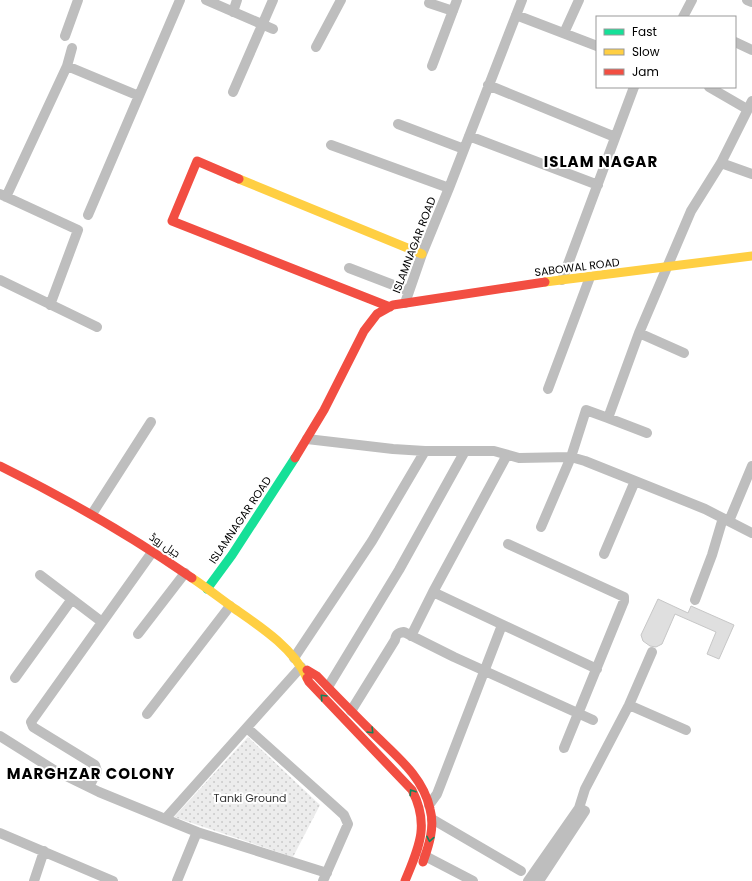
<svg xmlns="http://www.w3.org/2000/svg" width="752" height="881" font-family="Poppins,Cairo,sans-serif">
  <defs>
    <pattern id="park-dots" width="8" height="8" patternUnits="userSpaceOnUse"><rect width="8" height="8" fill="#ececec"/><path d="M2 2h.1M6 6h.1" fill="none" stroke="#c9c9c9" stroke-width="1.8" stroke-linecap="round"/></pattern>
  </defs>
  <rect width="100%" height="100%" fill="#fff"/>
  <path fill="url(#park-dots)" d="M248 737 320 805 293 857 174 817Z"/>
  <path fill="#dfdfdf" stroke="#c7c7c7" d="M658 599 688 613 691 606 734 625 719 659 707 654 716 632 675 614 662 644 656 647 650 646 643 641 641 635Z"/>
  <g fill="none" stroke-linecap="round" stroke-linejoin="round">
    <path stroke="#bebebe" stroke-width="10" d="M206 0 273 29
      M747 0 752 2
      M429 3 453 11
      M233 12 237 0
      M516 15 597 46
      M683 17 692 0
      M564 33 579 0
      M65 36 78 0
      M735 42 752 50
      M316 47 341 0
      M67 66 139 96
      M432 66 457 0
      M488 85 615 137
      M709 87 747 109
      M233 92 273 0
      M398 124 464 149
      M469 136 598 185
      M331 145 449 188
      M721 163 752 174
      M0 194 78 230 50 305
      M6 197 67 66 72 48
      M88 215 180 0
      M349 268 409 291
      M0 280 97 327
      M562 280 634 87
      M405 303 422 254 449 188 522 0
      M639 333 608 418 647 433
      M684 353 639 333 691 211 721 163 752 101
      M548 389 590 277
      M307 439 393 449 425 451H494L519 458 571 457 585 461 705 509 752 533
      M92 514 151 422
      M729 521 752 466
      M541 527 571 457 586 410 608 418
      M508 544 624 597V601L564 748
      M604 554 635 481
      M40 575 102 622
      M433 592 597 669
      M695 600 712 555 723 518
      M138 634 185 573
      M411 636 433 592 507 455
      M294 658 372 541 425 451
      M15 678 72 599
      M328 687 399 570 465 451
      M629 705 686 730
      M351 711 395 640C396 634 398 633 404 632L454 657 593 720
      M147 714 230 606
      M247 728 333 805 344 815 348 824 323 881
      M0 736 54 770 99 792 165 819 197 832 327 873
      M89 787 97 771 95 765 33 727 31 722 153 551
      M429 805 437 794 502 625
      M165 819 301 667
      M432 819 521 871
      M0 833 113 881
      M425 856 473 881
      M34 881 44 851
      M177 881 197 832
      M528 881 579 808 585 789 629 705 652 652
      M539 881 585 811 579 808"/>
    <path stroke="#16e098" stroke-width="9" d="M207 589 232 555 295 458"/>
    <path stroke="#ffcf43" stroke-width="9" d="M239 179 422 254
      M545 282 752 256
      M192 578C207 588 221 599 235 609 261 627 293 648 307 678"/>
    <path stroke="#f24e42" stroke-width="9" d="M239 179 197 161 172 221 390 307
      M295 458 324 410 364 331 377 314 393 305 545 282
      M0 466C67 499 131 536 192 578
      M307 670 317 676C335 695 354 714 372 732 395 755 423 776 430 809 435 827 429 845 423 862
      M307 678 309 682 412 790C430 825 419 847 405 881"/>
  </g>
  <defs><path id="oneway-chevron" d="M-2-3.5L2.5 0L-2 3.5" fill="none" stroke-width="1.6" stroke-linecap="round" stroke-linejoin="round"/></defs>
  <g stroke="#0d865b">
    <use href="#oneway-chevron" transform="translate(323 697) rotate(-134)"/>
    <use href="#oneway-chevron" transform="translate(371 731) rotate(45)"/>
    <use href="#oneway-chevron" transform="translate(412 792) rotate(-123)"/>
    <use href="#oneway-chevron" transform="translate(430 839) rotate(100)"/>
  </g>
  <g text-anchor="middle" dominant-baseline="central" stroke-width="4" stroke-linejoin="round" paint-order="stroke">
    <g font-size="11" fill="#000" stroke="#fff">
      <text transform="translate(414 245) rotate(-69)">ISLAMNAGAR ROAD</text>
      <text transform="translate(577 267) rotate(-7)">SABOWAL ROAD</text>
      <text transform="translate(240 520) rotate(-56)">ISLAMNAGAR ROAD</text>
      <text transform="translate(165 545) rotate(34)">جیل روڈ</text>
    </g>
    <g font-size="11" fill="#333" stroke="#fff">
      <text x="250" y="798">Tanki Ground</text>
    </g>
    <g font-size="15" font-weight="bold" letter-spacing="1" fill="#000" stroke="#fff">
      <text x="601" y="161">ISLAM NAGAR</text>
      <text x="91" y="773">MARGHZAR COLONY</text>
    </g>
  </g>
  <rect x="596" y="16" width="140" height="72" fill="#ffffff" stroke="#999999"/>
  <rect x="604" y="29" width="20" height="6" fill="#16e098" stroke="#999999"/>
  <text x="632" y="36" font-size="12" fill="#000000">Fast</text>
  <rect x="604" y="49" width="20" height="6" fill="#ffcf43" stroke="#999999"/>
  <text x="632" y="56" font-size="12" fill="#000000">Slow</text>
  <rect x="604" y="69" width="20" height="6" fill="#f24e42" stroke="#999999"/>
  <text x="632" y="76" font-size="12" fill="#000000">Jam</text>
</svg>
